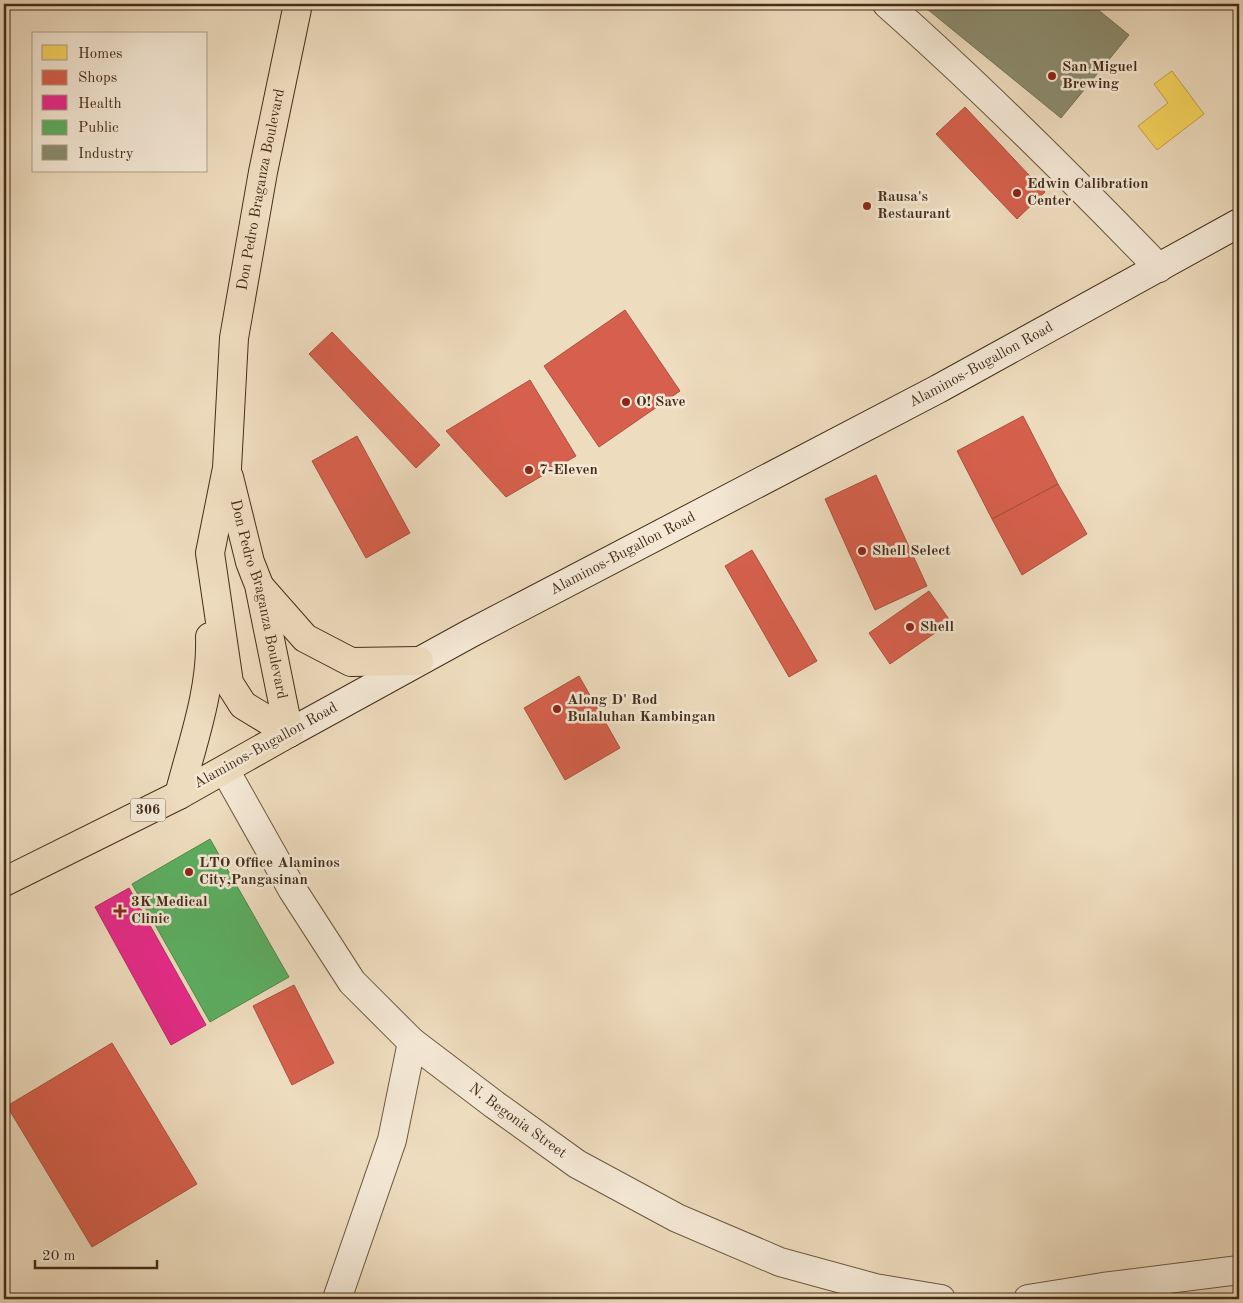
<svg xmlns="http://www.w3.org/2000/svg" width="1243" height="1303" font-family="'Old Standard TT',serif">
  <rect width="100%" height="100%" fill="#eedcbe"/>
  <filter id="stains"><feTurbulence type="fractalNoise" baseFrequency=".004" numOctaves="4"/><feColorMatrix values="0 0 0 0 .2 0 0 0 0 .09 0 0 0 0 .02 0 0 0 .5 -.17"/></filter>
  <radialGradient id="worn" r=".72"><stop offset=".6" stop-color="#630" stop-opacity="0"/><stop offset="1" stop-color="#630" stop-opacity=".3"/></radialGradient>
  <path fill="#f6d55c" stroke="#c1a348" d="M1172 71 1204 114 1157 150 1138 126 1168 103 1154 84Z"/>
  <path fill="#d6604d" stroke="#aa513d" d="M965 107 1045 192 1017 219 936 134Z
    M625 310 680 391 599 447 544 366Z
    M332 332 440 445 416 468 309 354Z
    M530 380 576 456 506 497 446 431Z
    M1023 416 1058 484 992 519 957 451Z
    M357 436 410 533 366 558 312 461Z
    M876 475 927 586 875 610 825 499Z
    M1058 484 1087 534 1022 575 992 519Z
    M752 550 817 661 789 677 725 566Z
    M929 591 951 622 890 664 869 633Z
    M579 676 620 748 565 780 524 708Z
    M294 985 334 1063 292 1085 253 1006Z
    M112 1043 197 1184 92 1247 7 1106Z"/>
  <path fill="#e7298a" stroke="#b62a68" d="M129 888 206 1025 171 1045 95 907Z"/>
  <path fill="#5aae61" stroke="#53874b" d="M210 839 289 977 210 1022 132 884Z"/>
  <path fill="#8c8c6e" stroke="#767054" d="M921 4H1091L1129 35 1061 118Z"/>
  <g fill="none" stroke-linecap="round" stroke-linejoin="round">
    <defs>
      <g id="street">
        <path d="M887 4C982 88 1071 177 1159 268"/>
        <path id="s1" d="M225 770 292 889 352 982 412 1042 495 1105 577 1164 677 1218 780 1262 875 1288 941 1299"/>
        <path d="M337 1299 392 1140 412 1042"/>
        <path d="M1028 1299 1103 1287 1239 1270"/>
      </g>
      <g id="secondary">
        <path id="s2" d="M289 733 471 633 938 389 1239 223"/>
      </g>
      <g id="primary">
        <path id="s3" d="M229 477 250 562 259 585 289 733"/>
        <path d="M261 588 305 638 351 662 419 661"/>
        <path id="s4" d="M289 733 243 705 229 683 210 553 227 468 234 338 263 172 298 4"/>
        <path d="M179 795C192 744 212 690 210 637"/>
        <path d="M4 882 179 795 289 733"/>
      </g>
    </defs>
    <use href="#street" stroke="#6e5942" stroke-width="30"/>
    <use href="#secondary" stroke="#442d19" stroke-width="30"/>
    <use href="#primary" stroke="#442d19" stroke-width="30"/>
    <use href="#street" stroke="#f4e8d5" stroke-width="28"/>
    <use href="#secondary" stroke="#f4e8d5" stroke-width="28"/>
    <use href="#primary" stroke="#eedcbe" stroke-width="28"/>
  </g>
  <g fill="#8f2418" stroke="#f4e8d5" stroke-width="2">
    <circle cx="1052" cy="76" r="5"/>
    <circle cx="1017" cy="193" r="5"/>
    <circle cx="867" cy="206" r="5"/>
    <circle cx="626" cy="402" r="5"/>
    <circle cx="529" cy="470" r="5"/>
    <circle cx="862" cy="551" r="5"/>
    <circle cx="910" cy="627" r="5"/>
    <circle cx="557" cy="709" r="5"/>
    <circle cx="189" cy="872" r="5"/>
    <path d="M117.5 903.5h5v5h5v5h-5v5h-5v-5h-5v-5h5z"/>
  </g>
  <g text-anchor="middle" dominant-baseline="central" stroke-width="5" stroke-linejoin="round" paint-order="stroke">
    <rect fill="#f4e8d5" stroke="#796551" stroke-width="1" x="130.5" y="798.5" width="35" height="23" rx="4"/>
    <g font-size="14" font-weight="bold" fill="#442d19">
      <text x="148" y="810">306</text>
    </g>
    <g font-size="15" font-weight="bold" fill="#442d19" stroke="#f4e8d5" text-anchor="start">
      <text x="1062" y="67">San Miguel<tspan x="1062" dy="17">Brewing</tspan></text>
      <text x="1027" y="184">Edwin Calibration<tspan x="1027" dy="17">Center</tspan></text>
      <text x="877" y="197">Rausa's<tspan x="877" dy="17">Restaurant</tspan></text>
      <text x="636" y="402">O! Save</text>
      <text x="539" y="470">7-Eleven</text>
      <text x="872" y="551">Shell Select</text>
      <text x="920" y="627">Shell</text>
      <text x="567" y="700">Along D' Rod<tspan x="567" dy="17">Bulaluhan Kambingan</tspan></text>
      <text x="199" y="863">LTO Office Alaminos<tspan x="199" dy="17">City,Pangasinan</tspan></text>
      <text x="131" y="902">3K Medical<tspan x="131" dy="17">Clinic</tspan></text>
    </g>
    <g font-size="15" fill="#442d19" stroke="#f4e8d5">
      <text stroke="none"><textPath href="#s4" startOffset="579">Don Pedro Braganza Boulevard</textPath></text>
      <text stroke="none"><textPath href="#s2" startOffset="784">Alaminos-Bugallon Road</textPath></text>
      <text stroke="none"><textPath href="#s2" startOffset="379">Alaminos-Bugallon Road</textPath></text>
      <text stroke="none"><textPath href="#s3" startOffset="126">Don Pedro Braganza Boulevard</textPath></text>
      <text transform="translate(266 746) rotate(-29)">Alaminos-Bugallon Road</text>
      <text stroke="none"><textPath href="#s1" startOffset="464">N. Begonia Street</textPath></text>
    </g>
  </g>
  <rect width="1243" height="1303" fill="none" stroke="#eedcbe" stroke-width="20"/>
  <rect x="5" y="5" width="1233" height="1293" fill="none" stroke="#442d19" stroke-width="2.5"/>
  <rect x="10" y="10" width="1223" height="1283" fill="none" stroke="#442d19"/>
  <rect x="32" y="32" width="175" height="140" fill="#f4e8d5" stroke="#ae9d8a"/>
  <rect x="42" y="45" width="25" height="15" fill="#f6d55c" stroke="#ae9d8a"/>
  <text x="78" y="58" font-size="15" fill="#442d19">Homes</text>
  <rect x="42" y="70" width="25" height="15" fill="#d6604d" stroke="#ae9d8a"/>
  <text x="78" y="82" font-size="15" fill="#442d19">Shops</text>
  <rect x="42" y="95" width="25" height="15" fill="#e7298a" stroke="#ae9d8a"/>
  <text x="78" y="108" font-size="15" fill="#442d19">Health</text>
  <rect x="42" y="120" width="25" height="15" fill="#5aae61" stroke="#ae9d8a"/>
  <text x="78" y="132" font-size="15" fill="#442d19">Public</text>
  <rect x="42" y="145" width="25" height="15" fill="#8c8c6e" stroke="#ae9d8a"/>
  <text x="78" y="158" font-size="15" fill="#442d19">Industry</text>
  <path d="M35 1260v8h122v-8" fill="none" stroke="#442d19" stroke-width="2.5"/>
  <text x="42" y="1260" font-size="15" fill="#442d19" stroke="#f4e8d5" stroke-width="4" paint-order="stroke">20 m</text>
  <rect width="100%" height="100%" filter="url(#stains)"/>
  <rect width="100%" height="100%" fill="url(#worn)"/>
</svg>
